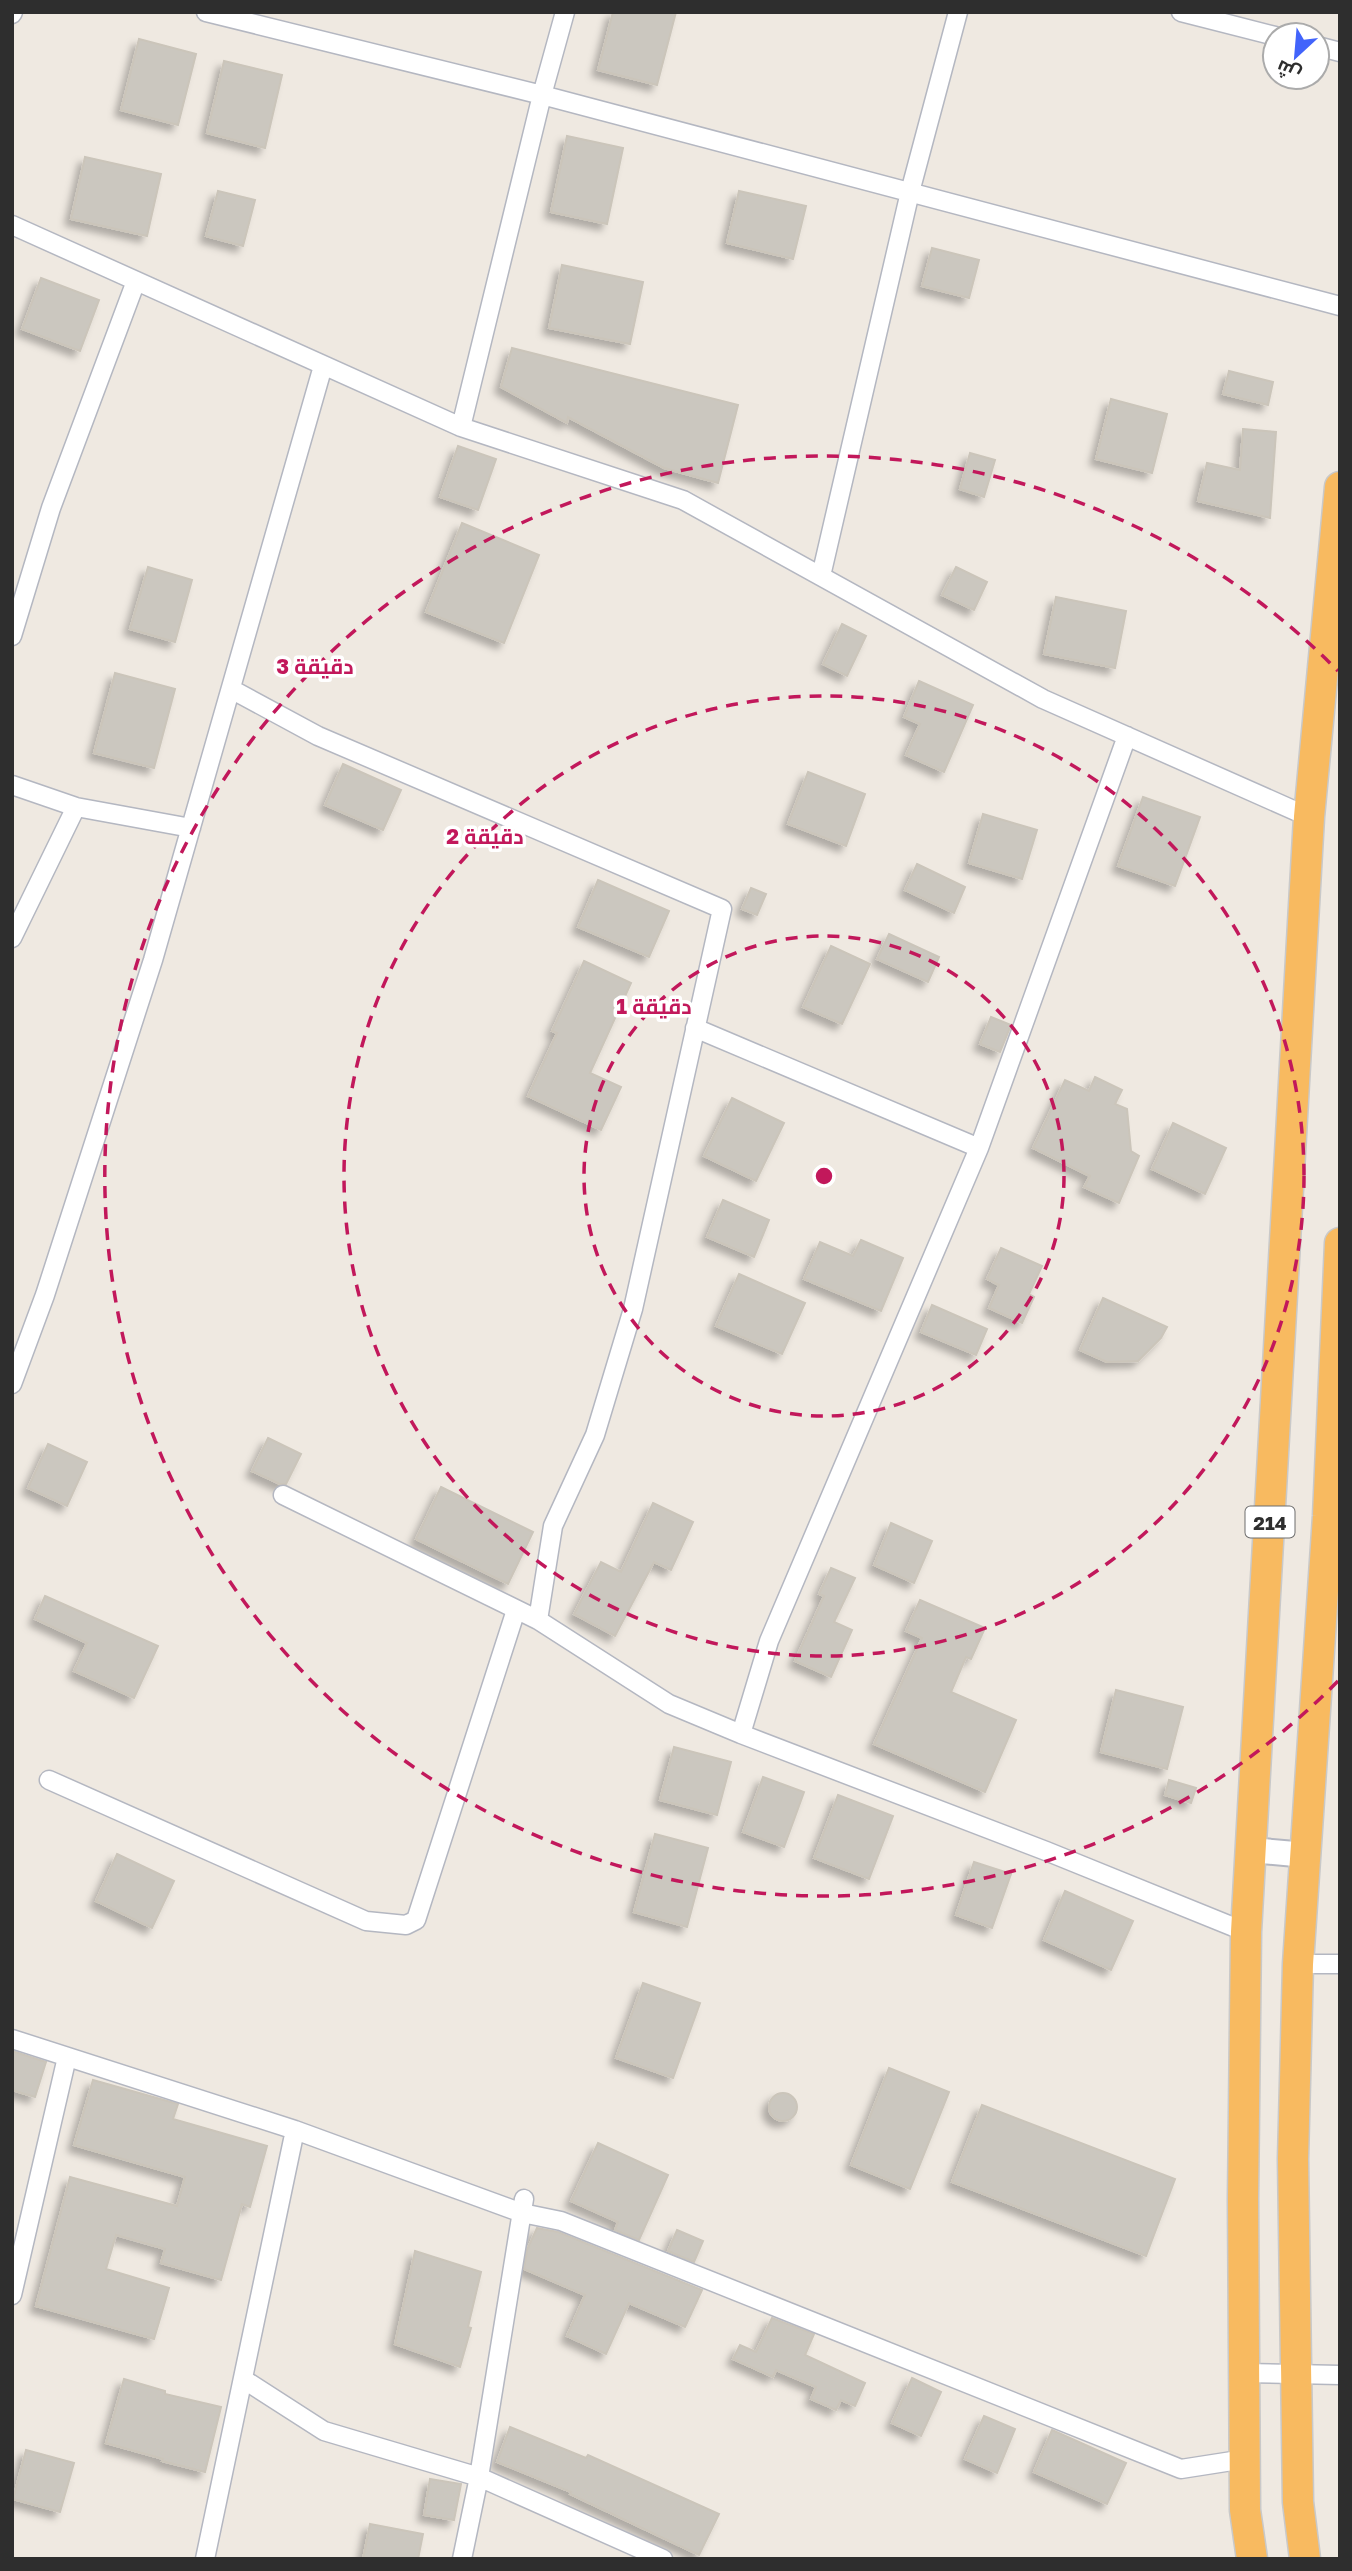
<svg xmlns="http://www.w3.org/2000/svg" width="1352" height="2571" font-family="'Golos Text',Cairo,sans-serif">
  <defs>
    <filter id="shadow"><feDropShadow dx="-6" dy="6" stdDeviation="3.5" flood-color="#0004"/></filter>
  </defs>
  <rect width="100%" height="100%" fill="#efe9e1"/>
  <path fill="#cbc7bf" stroke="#cbc5ba" stroke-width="2" filter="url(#shadow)" d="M613 12H676L657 85 598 70Z
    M139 39 196 54 178 125 121 110Z
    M224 61 282 75 265 148 207 133Z
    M567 136 623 148 607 224 551 212Z
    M85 157 161 174 147 236 71 219Z
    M218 191 255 200 243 246 206 236Z
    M739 191 806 206 793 259 727 243Z
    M932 248 979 260 969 298 922 286Z
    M562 265 643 282 630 344 549 328Z
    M41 278 99 300 80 351 22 329Z
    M512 348 738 405 718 483 664 468 568 417 567 423 501 387Z
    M1229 371 1273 382 1268 405 1223 394Z
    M1111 399 1167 414 1152 473 1096 459Z
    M1243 429 1276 432 1270 518 1198 501 1207 463 1240 470Z
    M458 446 496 459 478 510 440 497Z
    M970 453 995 460 984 497 960 489Z
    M462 523 539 555 504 643 426 612Z
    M148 567 192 580 175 642 130 629Z
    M956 567 987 582 974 610 942 595Z
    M1056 597 1126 611 1115 668 1044 654Z
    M842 624 866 636 847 676 823 664Z
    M115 673 175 689 154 768 94 753Z
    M919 681 973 705 944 772 906 755 920 724 904 717Z
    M343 764 401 790 383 830 325 805Z
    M808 772 865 794 846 846 788 824Z
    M1143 797 1200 817 1175 886 1118 866Z
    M983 814 1037 830 1022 879 969 863Z
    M917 864 965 887 954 913 905 890Z
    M598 880 669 911 649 957 578 927Z
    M751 888 766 894 757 915 742 909Z
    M889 934 939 957 928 982 877 959Z
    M831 946 870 964 842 1024 803 1007Z
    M584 961 631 983 590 1073 621 1087 601 1130 528 1096 557 1033 552 1031Z
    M991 1017 1011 1025 1000 1052 980 1044Z
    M1095 1077 1122 1090 1115 1104 1127 1109 1131 1151 1139 1156 1119 1203 1084 1187 1090 1176 1033 1148 1065 1080 1089 1091Z
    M732 1098 784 1123 756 1181 704 1156Z
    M1173 1123 1226 1148 1205 1194 1152 1169Z
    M723 1200 769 1220 754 1257 707 1237Z
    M861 1240 903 1258 881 1311 804 1279 820 1242 853 1256Z
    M1001 1248 1042 1266 1029 1294 1034 1297 1022 1323 989 1308 999 1285 987 1279Z
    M739 1274 805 1303 782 1354 716 1326Z
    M1103 1298 1167 1327 1161 1338 1138 1361 1107 1362 1080 1350Z
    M932 1305 987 1329 976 1355 921 1332Z
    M268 1438 301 1454 286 1484H280L252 1471Z
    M48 1444 87 1462 67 1506 28 1488Z
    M441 1487 533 1532 508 1584 416 1539Z
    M653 1503 693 1522 671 1570 654 1562 615 1636 574 1614 601 1562 621 1572Z
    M891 1523 932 1541 914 1583 874 1565Z
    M831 1568 855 1578 834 1622 852 1630 831 1677 795 1661 824 1596 819 1594Z
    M45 1596 158 1646 134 1698 74 1671 87 1643 35 1619Z
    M920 1600 985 1628 971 1659 966 1657 951 1692 1016 1720 985 1792 874 1744 922 1638 906 1631Z
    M1116 1690 1183 1707 1167 1769 1101 1752Z
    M674 1747 731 1762 717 1815 660 1800Z
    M763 1777 804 1792 784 1847 743 1832Z
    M1169 1780 1196 1788 1191 1803 1165 1795Z
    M838 1795 893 1816 869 1879 814 1858Z
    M655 1834 708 1848 687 1927 634 1912Z
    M117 1854 174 1881 152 1928 96 1901Z
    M974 1862 1011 1874 992 1928 956 1915Z
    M1065 1891 1133 1921 1111 1970 1044 1940Z
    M643 1983 700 2003 673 2078 616 2058Z
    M12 2051 46 2062 35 2097 12 2090Z
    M889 2068 949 2092 910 2189 851 2165Z
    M93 2080 178 2104 173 2119 267 2146 250 2207 242 2204 221 2280 161 2263 165 2249 116 2235 106 2269 169 2288 154 2339 36 2306 70 2177 177 2206 185 2177 74 2145Z
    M769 2107a14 14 0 1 1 28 0a14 14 0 1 1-28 0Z
    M982 2105 1175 2179 1146 2256 952 2182Z
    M598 2143 668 2175 639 2240 615 2230 618 2222 571 2201Z
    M537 2228 558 2232 702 2290 685 2327 629 2303 606 2354 567 2336 585 2295 524 2269 527 2250Z
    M677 2230 703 2241 694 2262 668 2251Z
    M415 2251 481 2272 468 2327 471 2328 460 2367 395 2344Z
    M772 2318 814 2334 805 2355 865 2383 855 2406 841 2400 836 2410 811 2399 816 2387 776 2370 773 2377 733 2359 740 2345 756 2352Z
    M912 2378 941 2392 921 2436 892 2423Z
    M124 2379 165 2391V2394L221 2407 205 2472 162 2461 163 2459 106 2443Z
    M984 2416 1015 2429 997 2473 965 2459Z
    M510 2427 586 2458 588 2455 719 2514 699 2555 570 2494 571 2492 497 2462Z
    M1052 2430 1126 2463 1107 2504 1034 2472Z
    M26 2450 74 2463 60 2512 13 2499Z
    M430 2479 461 2484 454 2520 424 2515Z
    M370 2524 423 2534 418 2559H363Z"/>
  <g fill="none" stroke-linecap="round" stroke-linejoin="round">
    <defs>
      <path id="minor" d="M206 12 542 95 1340 306
        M1181 12 1275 36
        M12 14 13 12
        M1317 46 1340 52
        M12 225 461 427 683 500 1043 699 1309 817
        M461 427 542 95 565 12
        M821 576 910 192 958 12
        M12 636 51 508 136 281
        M231 689 318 736 722 909 633 1309 595 1435 553 1526 538 1620
        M12 785 76 807 191 828
        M12 938 76 807
        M695 1028 979 1148
        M12 1384 45 1295 153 960 323 366
        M283 1495 538 1620 669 1704 741 1734 1046 1851 1246 1932
        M741 1734 769 1641 979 1148 1127 736
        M49 1780 366 1921 406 1925 416 1920 516 1610
        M1298 1964H1340
        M12 2039 295 2130 522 2213 561 2221 1181 2469 1245 2459
        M12 2295 67 2057
        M1244 2373 1340 2375
        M243 2379 324 2431 479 2477 663 2559
        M205 2559 295 2130
        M462 2559 479 2477 524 2199"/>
      <path id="secondary" d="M1251 1850 1306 1855"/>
      <path id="trunk" d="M1252 2559 1245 2510 1243 2199 1246 1932 1309 817 1340 487
        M1305 2559 1298 2502 1293 2159 1298 1964 1328 1516 1340 1243"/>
    </defs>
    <use href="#minor" stroke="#b4b7c1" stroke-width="21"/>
    <use href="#secondary" stroke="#b4b7c1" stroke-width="28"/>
    <use href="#trunk" stroke="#c9c9c9" stroke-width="33"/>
    <use href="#minor" stroke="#fff" stroke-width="18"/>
    <use href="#secondary" stroke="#fff" stroke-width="24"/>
    <use href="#trunk" stroke="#f8ba60" stroke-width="30"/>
  </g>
  <g fill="none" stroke="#c2185b" stroke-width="3.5" stroke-dasharray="12 9">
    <circle cx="824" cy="1176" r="240"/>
    <circle cx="824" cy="1176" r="480"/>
    <path d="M1338 1681A720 720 0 1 1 1338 671"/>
  </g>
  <g text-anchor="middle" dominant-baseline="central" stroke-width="7" stroke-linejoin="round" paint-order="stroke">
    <rect fill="#fff" stroke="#6d6d6d" stroke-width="2" x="1245.5" y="1506.5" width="49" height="31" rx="5"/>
    <g font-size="19" font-weight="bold" fill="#2e2e2e">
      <text x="1270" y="1522">214</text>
    </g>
  </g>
  <circle cx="824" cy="1176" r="10" fill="#c2185b" stroke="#fff" stroke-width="3.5"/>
  <g font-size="21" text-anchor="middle" font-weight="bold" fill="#c2185b" stroke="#fff" stroke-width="7" stroke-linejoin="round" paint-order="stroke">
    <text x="315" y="674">3 دقيقة</text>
    <text x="485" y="844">2 دقيقة</text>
    <text x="654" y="1014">1 دقيقة</text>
  </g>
  <rect width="1352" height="2571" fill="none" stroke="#2e2e2e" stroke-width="28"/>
  <g transform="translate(1296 56) rotate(206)"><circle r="33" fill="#ffffff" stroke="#ababab" stroke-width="2"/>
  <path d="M0-5L12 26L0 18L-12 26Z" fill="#4264fb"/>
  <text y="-10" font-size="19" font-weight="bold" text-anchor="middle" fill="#2e2e2e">ش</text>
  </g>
</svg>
